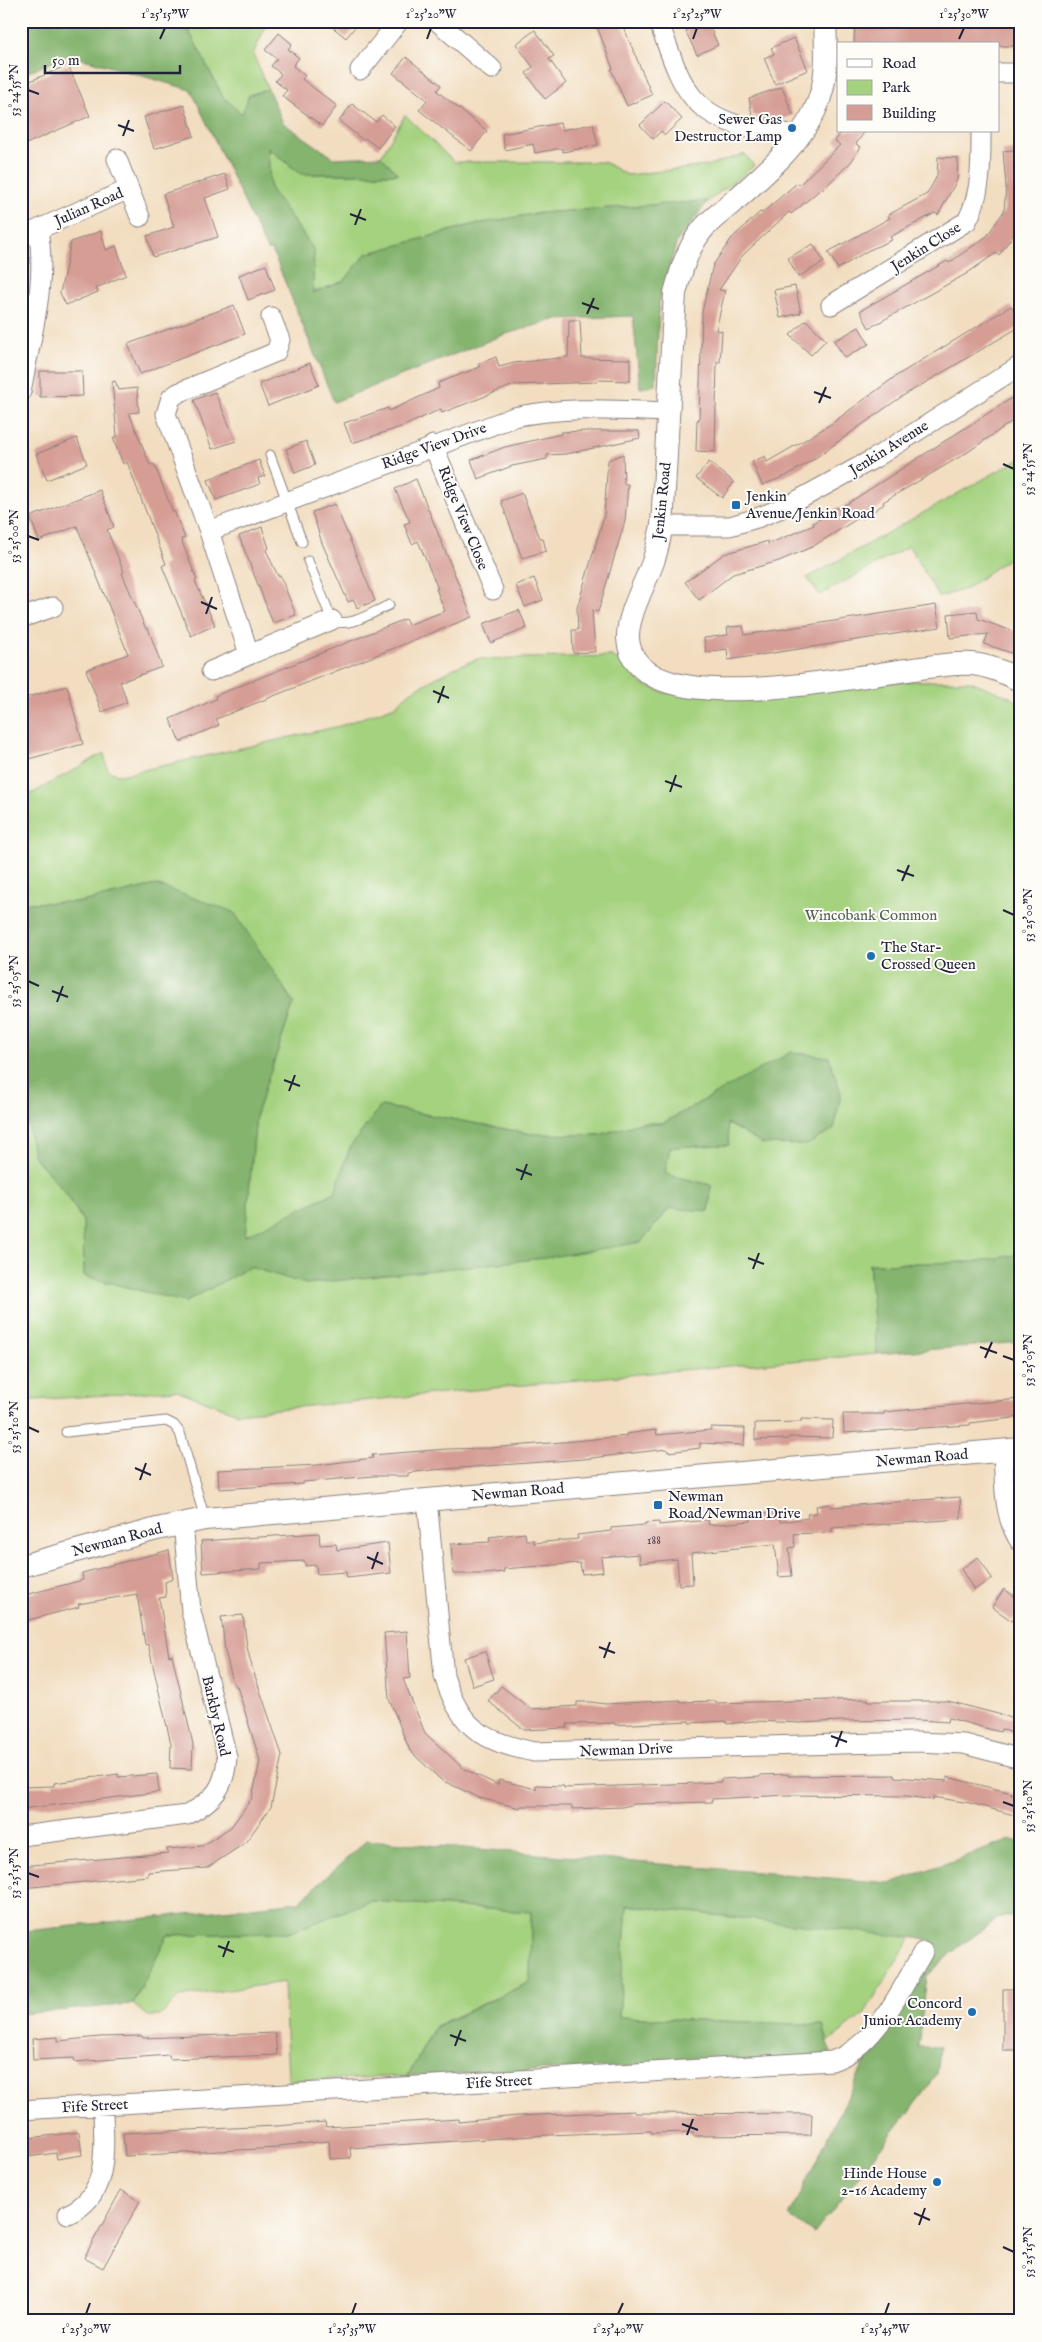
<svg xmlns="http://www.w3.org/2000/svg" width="1042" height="2342" font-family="'IM FELL English',serif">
  <rect width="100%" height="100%" fill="#fdfcf7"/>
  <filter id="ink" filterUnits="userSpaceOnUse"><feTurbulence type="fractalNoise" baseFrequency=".02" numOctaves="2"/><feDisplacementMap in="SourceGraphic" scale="10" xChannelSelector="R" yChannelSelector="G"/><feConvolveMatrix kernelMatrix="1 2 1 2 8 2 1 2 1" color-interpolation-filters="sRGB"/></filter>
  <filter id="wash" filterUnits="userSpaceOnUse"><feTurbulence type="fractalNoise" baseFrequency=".0096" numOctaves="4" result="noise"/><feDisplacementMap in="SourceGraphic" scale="20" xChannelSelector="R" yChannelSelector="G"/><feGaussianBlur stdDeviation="1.12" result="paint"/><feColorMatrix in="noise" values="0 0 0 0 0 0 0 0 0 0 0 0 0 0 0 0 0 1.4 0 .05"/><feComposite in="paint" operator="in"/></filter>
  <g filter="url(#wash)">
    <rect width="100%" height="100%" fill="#f2ddc0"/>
    <path fill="#a5d27f" stroke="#647a5d" d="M184 21H256L265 28 253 54 268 89 249 95 243 115 223 97Z
      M405 115 454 162H604L627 175 706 166 745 154 754 166 708 201 539 213 471 225 366 254 344 281 312 293 314 250 270 188 268 148 301 174H397L381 156Z
      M1021 458V549L966 589 939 597 909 546 820 595 807 578Z
      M612 656 642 684 665 693 759 696 912 681H970L1012 698 1021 705V1254L973 1262 869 1264 877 1354 680 1370 237 1413 176 1390 21 1401V1105H25L33 1155 65 1192 83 1221 84 1276 185 1302 250 1267 306 1284 641 1242 670 1208 709 1211 711 1185 665 1174 670 1147 728 1145 726 1123 762 1144 724 1089 663 1123H640L599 1135 532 1134 381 1106 350 1147 335 1192 245 1237 256 1114 294 1003 156 885 81 902 21 903V796L33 793 104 753 108 771 121 775 340 726 395 706 410 692 454 668 477 659Z
      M371 1901 531 1912 530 1982 435 2026 408 2076 288 2081 284 1982 179 1997 160 2016H147L133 2004 168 1935 288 1933Z
      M627 1905 911 1937 864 2014 828 2042 823 2025 619 2017Z"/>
    <path fill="#84b46e" stroke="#536b54" d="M21 21H184L223 97 242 114 249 95 268 89 283 123 334 158 381 156 398 174H301L268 148 270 188 314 250 313 293 344 281 366 254 471 225 539 213 708 201 677 241 659 303 656 385 640 388 633 316 557 319 503 335 334 402 272 250H267L191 90 70 55 21 75Z
      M156 885 234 912 294 1003 256 1114 245 1236 335 1192 350 1147 381 1106 532 1134 599 1135 640 1123H663L791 1052 829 1057 841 1093 834 1129 807 1145 762 1144 727 1123 729 1145 670 1147 665 1174 711 1185 709 1211 670 1208 641 1242 545 1258 306 1284 250 1267 185 1302 84 1276 83 1221 65 1192 33 1155 25 1105H21V903L81 902Z
      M1021 1254V1342L877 1354 869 1264 973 1262Z
      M367 1840 891 1883 1011 1840 1021 1842V1913L997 1919 951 1953 927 1976 918 2047H940L937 2075 814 2234 789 2216 868 2056 932 1940 627 1905 619 2017 823 2025 832 2058 408 2076 435 2027 530 1982 531 1912 371 1901 288 1933 168 1935 133 2004 21 2014V1939H27L26 1931 299 1902Z"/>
    <g id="blocks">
      <path fill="#d59d94" d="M325 21H360L346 38Z
        M595 21H621L652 95 627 106 611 69H613Z
        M683 21H707L718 45 697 55 686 32 687 31Z
        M855 21 926 25V23L1021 24V46H1000V44H854Z
        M535 30 554 56 549 59 566 83 545 99 526 73 533 67 516 44Z
        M279 33 292 44 288 49 299 58 293 66 305 76 302 79 337 106 322 126 282 96 287 90 275 81 281 74 271 66 277 59 265 50Z
        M794 38 808 70 775 84 764 58 774 54 771 48Z
        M406 57 441 85 437 91 487 131 471 151 419 110 427 100 393 73Z
        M68 65 90 116 21 146V85Z
        M782 87 793 115 784 118H765L752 115 749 98Z
        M665 101 682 119 665 135 661 131 653 139 640 125Z
        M352 104 376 122 382 115 395 126 378 148 365 138 363 140 339 121Z
        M184 105 194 136 154 149 144 117Z
        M560 123 562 130 593 124 598 145 563 152 562 148 535 153 533 144 505 150 502 134Z
        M842 131H865L856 144 861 147 851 162 822 190 821 189 791 214 789 212 742 256 719 290 725 291 716 330 722 331 720 362H717L715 452 696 451 697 420H699L702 312 713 265 732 238 760 212 762 213 797 183 799 185 840 145 835 141Z
        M1021 149V224L999 255 996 253 966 274 869 328 860 311 947 261 949 263 987 236 1004 211 1006 186 1003 151Z
        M938 157 958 158 957 180 938 215 935 213 890 237 892 240 867 251 838 269 828 252 890 218 888 215 927 194 937 176Z
        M225 174 230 189 205 198 218 237 153 257 147 236 174 227 163 194Z
        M101 231 106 250 116 246 126 275 96 288 98 292 66 305 60 293 71 242Z
        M813 244 824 262 798 277 788 258Z
        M266 265 275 290 248 300 239 275Z
        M795 286 801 313 780 318 774 290Z
        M234 305 245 334 140 374 128 344Z
        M1011 306 1021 320V326L901 397 811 461 786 476 762 485 752 462 765 456 767 462 803 441 831 424 896 376Z
        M569 320H580L582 358 630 359V381L597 380V382L514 385 442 413 441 409 404 426 352 443 344 423 388 408 389 411 439 388 438 383 480 367 478 364 496 357 499 367 514 363 568 357Z
        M806 320 826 340 811 355 790 335Z
        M859 327 869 344 845 358 834 341Z
        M310 363 319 385 268 406 259 384Z
        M40 371H82L83 396 40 397Z
        M115 381 119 390 137 388 139 412 129 413 150 465 154 464 173 512 174 511 185 538 181 539 197 580 195 581 215 625 191 636 162 566 166 564 127 462 123 464 113 438 117 436 112 382Z
        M215 392 236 441 212 449 194 400Z
        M1015 396 1021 406V415L968 452 883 502 884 504 862 519 860 517 812 547 779 561 733 574 699 600 685 582 724 554 768 541V544L814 525 813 523 838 507 839 509Z
        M589 431H639L640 438 566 454 547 455V459L512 466 478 479 471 460 505 447 561 434V432Z
        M77 438 87 464 47 480 36 454Z
        M306 441 315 465 295 473 286 449Z
        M623 454 624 484H628L625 521 598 612 592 610 595 652 573 653 572 630H578L577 608 604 516 608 460Z
        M259 460 265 476 258 478 260 484 216 500 208 480Z
        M709 462 734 482 722 498 696 478Z
        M416 479 472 617 216 719 219 725 180 742 170 719 216 699 215 696 405 619 408 625 445 611 436 589H438L418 541 412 544 404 524 410 522 395 489Z
        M100 490 114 527 107 530 124 572 122 573 146 629 148 628 162 667 120 682 127 702 102 712 86 670 128 654 77 526 39 541 30 517Z
        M522 493 540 538H543L546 551 522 558 501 501Z
        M335 504 375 601 357 608 354 600 348 602 322 543 312 512Z
        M262 527 269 548 266 550 278 576 280 575 296 615 273 623 239 536Z
        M534 578 543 600 525 607 516 585Z
        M936 605 940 627 728 660 727 649 706 652 704 638 728 635 727 627 743 626 745 635Z
        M519 610 527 628 491 643 483 624Z
        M977 611 978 619 1021 634V656L984 644 988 634 950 638 948 614Z
        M67 686 83 744 21 761V699Z
        M1018 1399 1021 1417 970 1423V1425L844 1433 843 1414H884V1412Z
        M801 1419 833 1420 832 1438 789 1437V1439L755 1440V1423L801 1422Z
        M711 1427 745 1428 744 1445 700 1443V1448L668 1452 667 1449 584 1459 432 1470 408 1473V1476H374L303 1482V1484L219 1489 218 1470 318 1465 373 1458 372 1455 447 1449 489 1448 574 1441 626 1436V1434L656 1430 657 1435 711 1430Z
        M960 1497 961 1519 832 1528V1532L794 1534 795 1547 789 1548 792 1576 779 1577 775 1544 691 1553 693 1584 679 1585 677 1559 640 1563 639 1554 601 1557 603 1572 582 1574 580 1563 503 1569 504 1572 484 1574H453L451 1544 490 1542 489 1537 525 1533 526 1540H534V1543L578 1539 577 1535 611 1531V1528L645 1525V1523L659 1522V1525L708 1520 709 1525 751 1521 750 1515 779 1512 780 1522 808 1518 807 1514 817 1513 816 1506 830 1504V1507Z
        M319 1533 320 1545 336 1544 337 1550 388 1543 391 1573 347 1578 346 1572 317 1574 316 1565 305 1566V1561L261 1563V1569L203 1573 201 1541Z
        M169 1550 173 1579 165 1582 166 1597 159 1598 169 1656 172 1655 193 1744 192 1769 170 1768 171 1744 148 1644 145 1645 137 1594 78 1604 79 1607 21 1622V1596L83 1580 82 1573Z
        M978 1557 992 1578 974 1590 961 1569Z
        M1004 1589 1021 1601V1609L1012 1621 992 1607Z
        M243 1615 247 1647 252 1667 282 1755 271 1807 245 1843 207 1868 148 1872V1876L21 1888V1866L168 1853 167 1849 202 1846 231 1827 252 1798 260 1761 237 1686H234L225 1651 223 1632 221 1617Z
        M407 1631 410 1678 403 1679 425 1733 464 1769 498 1785 499 1780 536 1789V1785L564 1786V1788L697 1783 721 1782V1779L760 1777V1775L788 1774V1776L894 1775 895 1777 947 1781V1777L1012 1793 1011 1795 1021 1799V1817L970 1803 933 1797V1800L907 1796 788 1795 712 1799V1802L635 1804 622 1807 572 1809V1806H521L520 1808 480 1798 441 1780 410 1751 389 1699 384 1633Z
        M485 1651 494 1679 473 1686 464 1658Z
        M501 1686 531 1709 577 1706V1702H591L605 1704 680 1700V1702L716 1701V1703L868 1699V1701H948L1021 1720V1736L1001 1729 1000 1732 949 1718 948 1722 919 1720 841 1721 800 1723 754 1721 727 1724 726 1721 689 1723V1721L615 1725V1723L567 1724V1728L524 1730 488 1701Z
        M118 1774V1777L157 1774 159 1792 21 1809V1787L54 1786V1783Z
        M1003 1989H1021V2050H1003Z
        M275 2033 277 2055 170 2059 169 2055 75 2062 74 2058 33 2060 32 2039 58 2037V2041L100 2037 142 2036 143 2038Z
        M635 2111V2113L812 2114 811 2135 693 2136V2132L651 2133V2131L548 2135 350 2148 351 2158 330 2159 329 2141 278 2146V2148L125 2156 123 2133 277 2126 325 2122 326 2127 443 2120 459 2119V2122L517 2116Z
        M79 2132 82 2155 57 2159 56 2153 21 2158V2139Z
        M121 2190 140 2201 103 2268 84 2258Z"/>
    </g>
  </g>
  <g filter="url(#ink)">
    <use href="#blocks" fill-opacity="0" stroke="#8a807e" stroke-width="1"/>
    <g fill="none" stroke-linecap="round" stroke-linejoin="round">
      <defs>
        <path id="service" d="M270 455 302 542
          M308 561 332 620C349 629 373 612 389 605
          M66 1432 166 1421 174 1425 180 1433 205 1519"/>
        <path id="minor" d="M437 21 492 69
          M658 21C668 45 675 74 691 95 716 128 761 130 799 135
          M360 70 399 21
          M998 73H1021
          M117 159 140 217
          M21 237 129 189
          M831 305 967 221C982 193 981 162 981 131
          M21 392C30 339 48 283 38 230
          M433 445 493 590
          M662 526H730L757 518 789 505 875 458 1021 365
          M209 531 514 417C566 406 616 410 669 412
          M21 618 53 607
          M249 654 209 531 166 414 171 398 178 393 276 352 280 340 271 317
          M211 671 332 620
          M1003 1451C1005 1483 1002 1516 1021 1543
          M427 1499 444 1676C460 1728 482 1741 534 1752L916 1742 964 1744 1021 1759
          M21 1836 187 1815C214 1800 225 1788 227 1757L191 1611 183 1523
          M21 2110 832 2061C877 2046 900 1990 923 1952
          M68 2214C112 2195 103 2144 103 2105"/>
        <path id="tertiary" d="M825 21C826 45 828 74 820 97 808 137 764 175 733 202 723 211 710 220 702 230 687 249 681 271 675 293L662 526C659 538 657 551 653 562 645 584 627 616 628 638 634 739 911 659 971 664 987 665 1007 673 1021 681
          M21 1566 157 1529 205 1519 1021 1449"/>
      </defs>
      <use href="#service" stroke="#8a807e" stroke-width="11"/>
      <use href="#minor" stroke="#8a807e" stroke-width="21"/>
      <use href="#tertiary" stroke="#8a807e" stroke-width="24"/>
      <use href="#service" stroke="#fff" stroke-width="9"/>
      <use href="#minor" stroke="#fff" stroke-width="19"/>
      <use href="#tertiary" stroke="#fff" stroke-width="22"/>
    </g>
  </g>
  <path fill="none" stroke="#22223b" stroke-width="2" d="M160 39 165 28M427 39 431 28M693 39 697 28M959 39 964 28M28 90 39 94M118 125 134 131M123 136 129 120M350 214 366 220M355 225 361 209M582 303 599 309M587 314 594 298M814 392 831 398M819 403 826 387M1003 464 1014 469M28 536 39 540M201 602 217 609M206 614 212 597M433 691 449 698M438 703 444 686M665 781 682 787M670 792 676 775M897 870 914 876M902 881 909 865M1003 910 1014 915M28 981 39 986M52 991 68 997M57 1002 63 986M284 1080 300 1086M289 1091 295 1075M516 1169 532 1175M521 1180 527 1164M748 1258 764 1264M753 1269 759 1253M980 1347 997 1353M1003 1356 1014 1360M985 1358 992 1342M28 1427 39 1432M135 1468 151 1475M140 1480 146 1463M367 1557 383 1564M372 1569 378 1552M599 1647 615 1653M604 1658 610 1642M831 1736 847 1742M836 1747 842 1731M1003 1802 1014 1806M28 1873 39 1877M218 1946 234 1952M223 1957 229 1941M450 2035 466 2041M455 2046 461 2030M682 2124 698 2130M687 2135 693 2119M914 2213 930 2220M919 2225 925 2208M1003 2247 1014 2252M86 2314 90 2303M352 2314 356 2303M618 2314 623 2303M885 2314 889 2303"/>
  <g fill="#1f6fb2" stroke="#fdfcf7" stroke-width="2">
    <circle cx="792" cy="128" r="5"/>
    <rect x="731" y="500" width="10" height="10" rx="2.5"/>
    <circle cx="871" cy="956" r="5"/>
    <rect x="653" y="1500" width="10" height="10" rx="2.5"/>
    <circle cx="972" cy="2012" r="5"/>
    <circle cx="937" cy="2182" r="5"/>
  </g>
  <g text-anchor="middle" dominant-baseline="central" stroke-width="4" stroke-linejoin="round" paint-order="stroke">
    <g font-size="12" fill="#4f4151">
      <text x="654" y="1540">188</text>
    </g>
    <g font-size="15" fill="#22223b" stroke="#fdfcf7" text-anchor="end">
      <text x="782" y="119">Sewer Gas<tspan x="782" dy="17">Destructor Lamp</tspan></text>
      <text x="746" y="496" text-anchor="start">Jenkin<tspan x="746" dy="17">Avenue/Jenkin Road</tspan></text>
      <text x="881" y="947" text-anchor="start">The Star-<tspan x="881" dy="17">Crossed Queen</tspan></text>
      <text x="668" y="1496" text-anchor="start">Newman<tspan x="668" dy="17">Road/Newman Drive</tspan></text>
      <text x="962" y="2003">Concord<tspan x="962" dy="17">Junior Academy</tspan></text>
      <text x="927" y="2173">Hinde House<tspan x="927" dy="17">2-16 Academy</tspan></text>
    </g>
    <g font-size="15" fill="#22223b" stroke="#fdfcf7">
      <text transform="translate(89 207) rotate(-24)">Julian Road</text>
      <text transform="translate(926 247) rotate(-32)">Jenkin Close</text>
      <text transform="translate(434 446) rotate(-20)">Ridge View Drive</text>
      <text transform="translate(889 448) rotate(-32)">Jenkin Avenue</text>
      <text transform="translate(662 501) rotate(-84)">Jenkin Road</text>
      <text transform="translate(463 518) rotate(68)">Ridge View Close</text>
      <text transform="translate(922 1458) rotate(-5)">Newman Road</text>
      <text transform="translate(518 1492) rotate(-5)">Newman Road</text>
      <text transform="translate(117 1540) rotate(-15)">Newman Road</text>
      <text transform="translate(216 1716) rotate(77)">Barkby Road</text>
      <text transform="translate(626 1750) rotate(-2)">Newman Drive</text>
      <text transform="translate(499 2082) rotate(-3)">Fife Street</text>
      <text transform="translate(95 2106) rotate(-3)">Fife Street</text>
    </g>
    <g font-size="15" fill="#506053" stroke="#fdfcf7">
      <text x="871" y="915">Wincobank Common</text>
    </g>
  </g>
  <rect width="1042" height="2342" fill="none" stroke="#fdfcf7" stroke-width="55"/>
  <rect x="837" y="42" width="162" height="90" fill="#fdfcf7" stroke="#a5a5ac"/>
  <rect x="847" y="59" width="25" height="8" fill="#ffffff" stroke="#a5a5ac"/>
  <text x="882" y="68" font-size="15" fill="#22223b">Road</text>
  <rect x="847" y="80" width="25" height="15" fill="#a5d27f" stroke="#a5a5ac"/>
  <text x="882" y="92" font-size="15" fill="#22223b">Park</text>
  <rect x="847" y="105" width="25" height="15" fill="#d59d94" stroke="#a5a5ac"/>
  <text x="882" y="118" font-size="15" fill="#22223b">Building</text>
  <path d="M45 65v8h135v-8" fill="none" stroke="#22223b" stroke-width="2.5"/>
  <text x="52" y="65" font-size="15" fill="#22223b" stroke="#fdfcf7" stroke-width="4" paint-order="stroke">50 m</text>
  <rect x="28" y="28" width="986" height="2286" fill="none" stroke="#22223b" stroke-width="2"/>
  <g font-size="12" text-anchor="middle" fill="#22223b">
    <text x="165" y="18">1°25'15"W</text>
    <text x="431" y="18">1°25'20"W</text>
    <text x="697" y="18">1°25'25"W</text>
    <text x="964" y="18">1°25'30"W</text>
    <text transform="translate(14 90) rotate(-90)" y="4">53°24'55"N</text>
    <text transform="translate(1028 469) rotate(-90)" y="4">53°24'55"N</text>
    <text transform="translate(14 536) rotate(-90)" y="4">53°25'00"N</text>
    <text transform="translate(1028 915) rotate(-90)" y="4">53°25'00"N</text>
    <text transform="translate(14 981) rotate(-90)" y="4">53°25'05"N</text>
    <text transform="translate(1028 1360) rotate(-90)" y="4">53°25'05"N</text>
    <text transform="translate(14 1427) rotate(-90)" y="4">53°25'10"N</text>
    <text transform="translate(1028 1806) rotate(-90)" y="4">53°25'10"N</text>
    <text transform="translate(14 1873) rotate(-90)" y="4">53°25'15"N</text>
    <text transform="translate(1028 2252) rotate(-90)" y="4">53°25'15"N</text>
    <text x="86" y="2333">1°25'30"W</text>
    <text x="352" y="2333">1°25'35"W</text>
    <text x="618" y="2333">1°25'40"W</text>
    <text x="885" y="2333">1°25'45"W</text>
  </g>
</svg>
